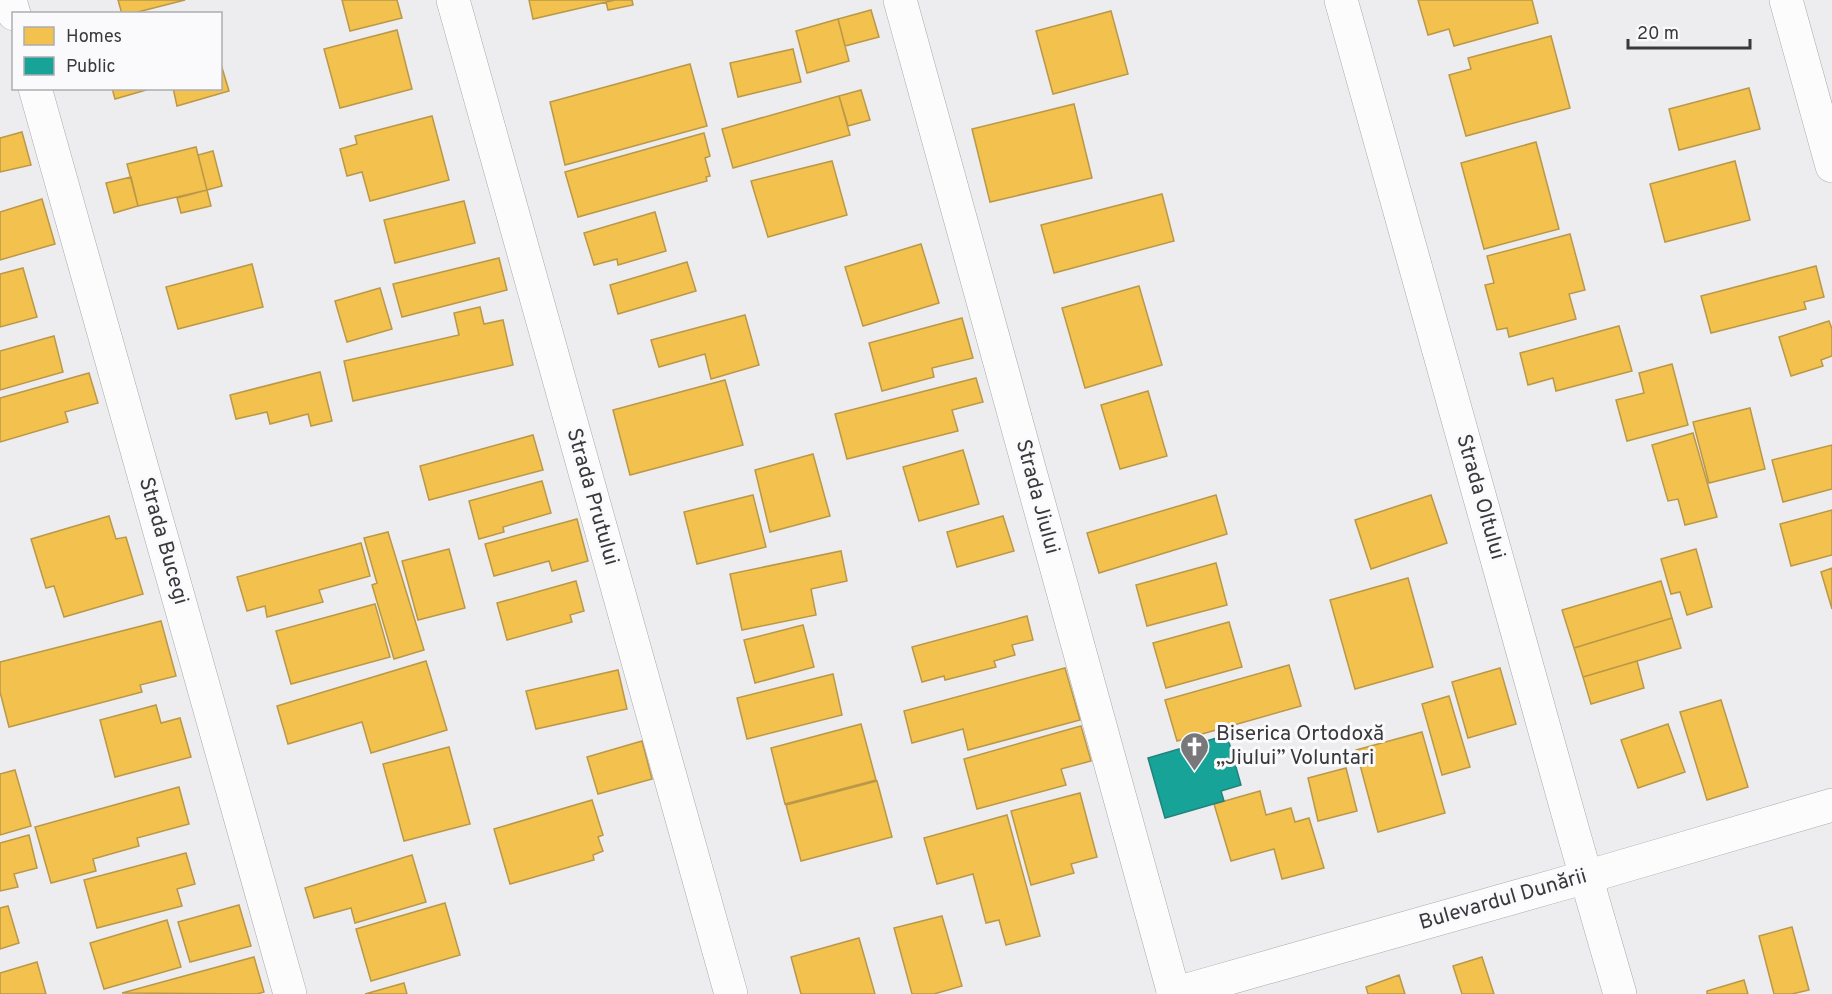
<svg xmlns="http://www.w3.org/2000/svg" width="1832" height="994" font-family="Overpass,sans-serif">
  <rect width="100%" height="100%" fill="#edecee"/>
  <path fill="#f2c14e" stroke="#ba9848" stroke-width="1.5" d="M118 0H185L130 14H122Z
    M342 0H397L402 18 350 31Z
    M529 0H615L533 19Z
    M615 0H632L633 5 608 10 606 2Z
    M1418 0H1532L1538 23 1454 46 1449 29 1428 35Z
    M871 10 879 37 845 46 838 19Z
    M1111 11 1128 74 1053 94 1036 31Z
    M838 19 849 61 807 73 796 31Z
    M397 30 412 89 340 108 324 49Z
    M1551 36 1570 108 1466 136 1449 75 1471 69 1468 58Z
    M793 49 801 82 738 97 730 63Z
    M220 61 229 91 177 106 173 88H220Z
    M690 64 707 126 565 165 550 102Z
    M112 88H153L115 99Z
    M1749 88 1760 129 1679 150 1669 109Z
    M861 90 870 120 848 126 839 96Z
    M839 96 850 135 733 168 722 129Z
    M1074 104 1092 178 990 202 972 129Z
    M432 116 449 180 370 201 362 172 347 176 340 149 357 144 355 136Z
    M22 132 31 165 0 172V138Z
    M704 133 710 156 705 158 710 176 706 177 707 181 578 217 565 172Z
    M1536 142 1559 229 1484 249 1461 163Z
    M196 147 207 190 138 206 127 164Z
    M213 151 222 186 207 190 198 155Z
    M832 161 847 215 768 237 751 181Z
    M1735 161 1750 220 1665 242 1650 184Z
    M131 177 138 206 114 213 106 183Z
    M207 190 211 206 181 213 177 198Z
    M1162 194 1174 241 1054 273 1041 225Z
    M42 199 55 244 0 260V212Z
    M464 201 475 243 395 263 384 220Z
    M655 212 666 251 618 265 617 259 594 265 584 233Z
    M1570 234 1585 290 1569 294 1576 319 1509 337 1507 328 1497 330 1485 285 1494 283 1487 256Z
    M921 244 939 303 863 326 845 267Z
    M499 258 507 290 402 317 393 284Z
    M687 262 696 291 618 314 610 285Z
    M252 264 263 307 178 329 166 287Z
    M1816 266 1824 297 1804 302 1806 309 1711 333 1701 296Z
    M23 268 37 317 0 327V274Z
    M1139 286 1162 365 1085 388 1062 308Z
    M380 288 392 329 347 342 335 301Z
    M480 307 484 324 503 320 513 365 353 401 344 361 459 335 454 313Z
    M745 315 759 365 711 379 705 354 659 367 651 340Z
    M962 318 973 358 932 368 934 377 882 391 869 343Z
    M1829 321 1832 329V356L1821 360 1823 366 1791 376 1779 337Z
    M1619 326 1632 371 1556 391 1553 378 1528 385 1520 353Z
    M54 336 63 372 0 390V351Z
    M1672 364 1688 425 1627 441 1616 400 1644 393 1639 373Z
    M320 372 332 421 311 426 308 414 270 424 267 412 236 419 230 395Z
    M89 373 98 403 65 412 68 422 0 442V398Z
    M976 378 983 402 952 410 958 431 847 459 835 414Z
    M725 380 743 445 630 475 613 410Z
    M1148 391 1167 456 1120 469 1101 405Z
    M1750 408 1765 469 1709 483 1693 422Z
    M1693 433 1717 517 1685 525 1678 499 1668 501 1652 445Z
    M533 435 543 470 429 500 420 466Z
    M1832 445V489L1783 502 1772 460Z
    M963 450 979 504 919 521 903 467Z
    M813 454 830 516 770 532 755 470Z
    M542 481 551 513 503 527 504 532 479 539 469 501Z
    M753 495 766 547 697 564 684 512Z
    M1216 495 1227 534 1099 573 1087 533Z
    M1431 495 1447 543 1371 569 1355 520Z
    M1832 510V555L1791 566 1780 524Z
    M109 516 116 539 126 537 143 594 64 617 54 586 46 588 31 539Z
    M1003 516 1014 551 957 567 947 532Z
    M577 519 588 561 552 571 549 561 494 576 485 544Z
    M388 532 424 650 394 659 372 585 377 583 364 538Z
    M361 543 370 576 319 590 323 602 267 617 265 606 247 611 237 577Z
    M449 549 465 608 418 620 402 561Z
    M1696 549 1712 607 1687 615 1680 592 1671 594 1661 559Z
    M841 551 847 581 811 589 816 615 742 630 730 574Z
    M1216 563 1227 605 1147 626 1136 585Z
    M1832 568V609L1821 572Z
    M1408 578 1433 667 1355 689 1330 600Z
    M576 581 584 611 570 615 572 622 507 640 497 603Z
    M1661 581 1672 618 1574 648 1562 610Z
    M375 604 390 657 291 684 276 631Z
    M1027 616 1033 640 1012 645 1015 655 994 661 996 667 945 680 944 676 922 682 912 647Z
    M1672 618 1681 648 1583 677 1574 648Z
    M161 621 176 676 140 685 142 692 9 727 0 692V662Z
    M1229 622 1242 667 1166 688 1153 643Z
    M803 625 814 667 755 683 744 640Z
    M426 661 447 730 371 753 362 722 288 744 277 706Z
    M1637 661 1644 688 1591 704 1583 677Z
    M1289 665 1301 706 1177 741 1165 700Z
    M1065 668 1080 720 968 750 963 729 912 743 904 711Z
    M1500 668 1516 724 1468 738 1452 682Z
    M618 670 627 709 536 729 526 691Z
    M833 674 842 715 747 739 737 698Z
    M1449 696 1470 767 1442 775 1422 704Z
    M1721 700 1748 787 1707 800 1680 712Z
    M156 705 161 723 180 718 191 757 115 777 100 720Z
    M861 724 876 780 785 804 771 748Z
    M1668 724 1685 772 1638 788 1621 740Z
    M1081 726 1091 761 1061 769 1066 785 977 809 964 759Z
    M1422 732 1445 813 1378 832 1356 750Z
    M642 741 652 779 598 794 587 757Z
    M449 747 470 824 404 841 383 764Z
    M1346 768 1357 811 1318 821 1308 778Z
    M15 770 31 826 0 835V774Z
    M877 781 892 837 801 861 786 805Z
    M179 787 189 824 137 838 139 846 93 859 96 871 51 883 35 827Z
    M1260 791 1266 815 1291 808 1295 822 1309 818 1324 868 1282 879 1274 849 1231 861 1214 804Z
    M1080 793 1097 857 1071 864 1074 873 1031 885 1011 811Z
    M592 800 603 835 598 837 603 851 593 855 594 860 510 884 494 829Z
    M1007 815 1040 936 1006 945 999 920 986 923 973 874 937 884 924 838Z
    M29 835 37 868 14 874 18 887 0 891V843Z
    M186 853 195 884 177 889 182 906 97 928 84 880Z
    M412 855 426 902 355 923 351 908 314 918 305 888Z
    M445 903 460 955 371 981 356 929Z
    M239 905 251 946 190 962 178 922Z
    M8 906 19 943 0 949V908Z
    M942 916 962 986 934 994H912L894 928Z
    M167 920 181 967 104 989 90 943Z
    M1792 927 1809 990 1792 994H1774L1759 936Z
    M859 938 875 994H801L791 957Z
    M254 957 264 992 257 994 122 993Z
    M1482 957 1494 994H1462L1453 966Z
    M37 962 46 994H0V973Z
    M1399 975 1405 994H1368L1366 987Z
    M1744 980 1748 994H1707V991Z
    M404 983 407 994H365Z"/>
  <path fill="#17a398" stroke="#21837c" stroke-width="1.5" d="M1227 735 1241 785 1221 791 1224 801 1165 818 1148 758Z"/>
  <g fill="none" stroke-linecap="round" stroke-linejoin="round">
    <defs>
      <path id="minor" d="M10 0 14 14
        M453 0 731 994
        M900 0 1174 994
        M1341 0 1574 835 1620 994
        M35 88 290 994"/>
      <path id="tertiary" d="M1786 0 1832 166
        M1173 994 1586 877 1832 805"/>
    </defs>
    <use href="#minor" stroke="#a9a8aa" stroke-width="34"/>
    <use href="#tertiary" stroke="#a9a8aa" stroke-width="34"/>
    <use href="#minor" stroke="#fcfcfc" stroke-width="33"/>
    <use href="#tertiary" stroke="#fcfcfc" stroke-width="33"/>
  </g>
  <defs>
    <symbol id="church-pin" viewBox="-11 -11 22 30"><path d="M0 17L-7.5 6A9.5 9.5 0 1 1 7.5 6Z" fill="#787779" stroke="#faf9fc"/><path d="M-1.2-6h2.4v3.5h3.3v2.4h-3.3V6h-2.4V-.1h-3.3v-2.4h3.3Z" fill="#fff"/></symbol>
  </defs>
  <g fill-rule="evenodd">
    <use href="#church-pin" x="1178" y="730" width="33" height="45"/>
  </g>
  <g text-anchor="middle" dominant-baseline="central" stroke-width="6" stroke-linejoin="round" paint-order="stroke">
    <g font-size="21" fill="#39383a" stroke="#faf9fc">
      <text transform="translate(592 497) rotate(74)">Strada Prutului</text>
      <text transform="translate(1037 497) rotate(75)">Strada Jiului</text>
      <text transform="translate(1480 497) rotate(74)">Strada Oltului</text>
      <text transform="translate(163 541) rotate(74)">Strada Bucegi</text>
      <text transform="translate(1503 900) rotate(-16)">Bulevardul Dunării</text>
    </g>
    <g font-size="21" fill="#39383a" stroke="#faf9fc" text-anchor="start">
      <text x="1216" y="734">Biserica Ortodoxă<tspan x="1216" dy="24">„Jiului” Voluntari</tspan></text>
    </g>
  </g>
  <rect x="12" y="12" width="210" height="78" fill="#faf9fc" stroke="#adacae" stroke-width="1.5"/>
  <rect x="24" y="27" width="30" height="18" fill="#f2c14e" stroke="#adacae" stroke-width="1.5"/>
  <text x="66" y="42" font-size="18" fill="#39383a">Homes</text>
  <rect x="24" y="57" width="30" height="18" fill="#17a398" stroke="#adacae" stroke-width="1.5"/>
  <text x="66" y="72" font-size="18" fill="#39383a">Public</text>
  <path d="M1628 39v9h122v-9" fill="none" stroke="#39383a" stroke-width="3"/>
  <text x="1637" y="39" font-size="18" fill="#39383a" stroke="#faf9fc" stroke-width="4.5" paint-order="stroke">20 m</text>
</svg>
